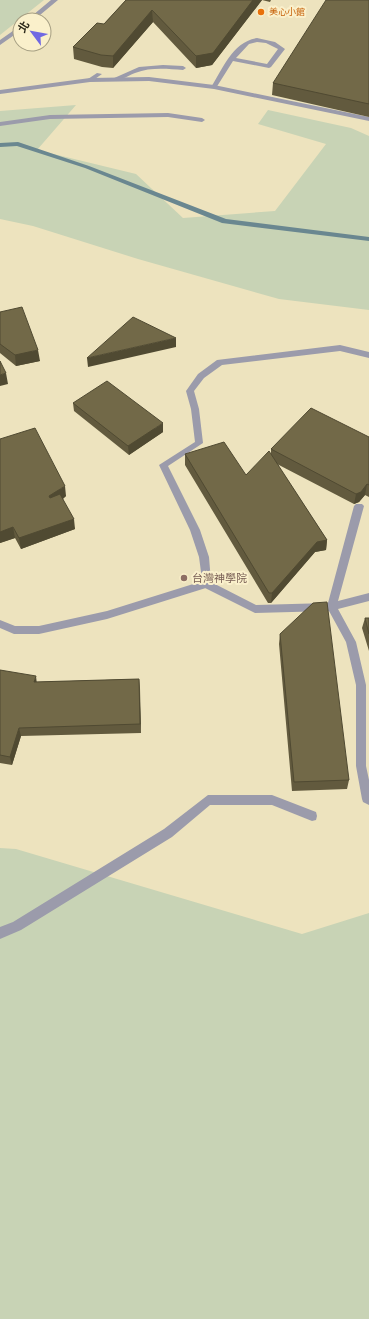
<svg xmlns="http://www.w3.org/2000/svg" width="369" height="1319" font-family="'Sofia Sans Condensed','Noto Sans TC',sans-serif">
  <rect width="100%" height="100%" fill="#ede3be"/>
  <path fill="#c8d3b5" d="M0 0H44L0 35Z
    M76 105 37 150 136 174 183 218 275 211 326 144 258 124 268 110 351 128 369 136V310L279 299 138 259 33 226 0 219V111Z
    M0 848 16 849 302 934 369 913V1319H0Z"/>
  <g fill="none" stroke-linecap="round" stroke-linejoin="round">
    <path fill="#6a8790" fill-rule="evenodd" d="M18 142 89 166 226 219 369 237V241L222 223 85 168 17 146 0 147V143Z"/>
    <path fill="#9b9bab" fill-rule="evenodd" d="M257 38 275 42 285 49 271 67 269 68 233 61 216 88H212L211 87C223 69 232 42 257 38ZM257 42 266 43 278 49 267 64 236 58 249 44Z
      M163 65 183 66 186 68 183 70C167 69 151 67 135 73 129 75 118 83 112 79L139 67Z
      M97 73 102 74 92 81H88V79Z
      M340 345 369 352V358L340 351 222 365 204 378 194 391 199 409 203 443 168 466 200 530 209 557 211 582 256 605 328 603 354 506 356 504H362L364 506 338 601 369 593V601L338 609 356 642 366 685V766L369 780V805L363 802 362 799 356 766V685L346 642 329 611 255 613 203 587 199 557 190 530 159 465 195 442 191 409 186 391 198 374 217 360Z
      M208 795H272L316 812 317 816 316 820 312 821 272 805H210L172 837 21 930 0 939V927L13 922 164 829Z"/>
    <path fill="#9b9bab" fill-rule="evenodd" d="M51 0H58L34 20H27Z
      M20 26V31L0 45V40Z
      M149 77 214 85 369 117V121L214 89 149 81 90 82 0 94V90L90 78Z
      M168 113 202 118 205 120 202 122 168 117 50 119 0 126V122L50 115Z
      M206 580 209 581 211 584 209 587 107 619 39 634H14L0 628V620L15 626H39L107 611Z"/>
  </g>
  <path fill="#625a3e" d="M126 0H271L270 2 262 0 212 65 196 68 153 22 113 68 102 67 74 59 73 47 104 24Z
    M369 0V117L272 95 273 83Z
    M0 312 40 361 16 366 0 353Z
    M73 403 163 432 129 455 74 411Z
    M369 437V497L365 495 359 502 354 504 277 464 327 540 326 550 315 552 271 603H268L185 465V454L246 475 271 454V449Z
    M0 439 66 496 63 499 75 529 21 549 15 538 0 543Z
    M365 618H369V651L362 628Z
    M280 634 349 780 347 789 292 791 279 644Z
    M0 670 37 682 139 679 141 733 21 736 12 765 0 763Z"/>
  <path fill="#504a32" d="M253 0H262L212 65 196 68V56Z
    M152 10 153 22 113 68V56Z
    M176 338V347L88 367 87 358Z
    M38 350 40 361 16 366 15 355Z
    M6 373 8 384 0 386V375Z
    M163 423V432L129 455 128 446Z
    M367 484 365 495 359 502 354 504 356 494Z
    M65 486 66 496 51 507 49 496Z
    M74 519 75 529 21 549 19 538Z
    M13 527 15 538 0 543V532Z
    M327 540 326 550 315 552 271 603 272 593 317 542Z
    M36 676 37 685 34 682Z
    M139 679 140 688 141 733 140 724Z
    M19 728 21 736 12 765 10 757Z"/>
  <path fill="#726948" stroke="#504a32" d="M126 0H253L213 53 196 56 152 10 113 56 101 55 73 47 97 23 104 24Z
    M326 0H369V104L273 83Z
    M22 307 38 350 15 355 0 344V312Z
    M133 317 176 338 87 358Z
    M0 361 6 373 0 375Z
    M107 381 163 423 128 446 73 403Z
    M311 408 369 437V485L367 484 361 492 356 494 271 449Z
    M35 428 65 486 49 496 50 498 60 494 74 519 19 538 13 527 0 532V439Z
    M224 442 246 475 269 451 327 540 317 542 272 593H269L185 454Z
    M327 602 349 780 294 782 280 634 313 603Z
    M365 618H369V634Z
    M0 670 36 676 34 682 139 679 140 724 19 728 10 757 0 755Z"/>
  <circle fill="#e8710a" stroke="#faf0cb" stroke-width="1.5" cx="261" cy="12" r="4"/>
  <circle fill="#8d6e63" stroke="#faf0cb" stroke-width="1.5" cx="184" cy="578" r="4"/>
  <g text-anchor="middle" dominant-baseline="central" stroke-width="4" stroke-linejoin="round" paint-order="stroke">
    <g font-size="9" fill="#c56008" stroke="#faf0cb" text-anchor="start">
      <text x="269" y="12">美心小館</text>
    </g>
    <g font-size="11" fill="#785e54" stroke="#faf0cb" text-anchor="start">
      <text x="192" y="578">台灣神學院</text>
    </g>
  </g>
  <g transform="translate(32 32) rotate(302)"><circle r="19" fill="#faf0cb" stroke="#a69f83"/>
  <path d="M0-3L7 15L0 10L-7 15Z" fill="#7068e2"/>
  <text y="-6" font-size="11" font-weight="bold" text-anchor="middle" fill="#292618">北</text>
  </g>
</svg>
